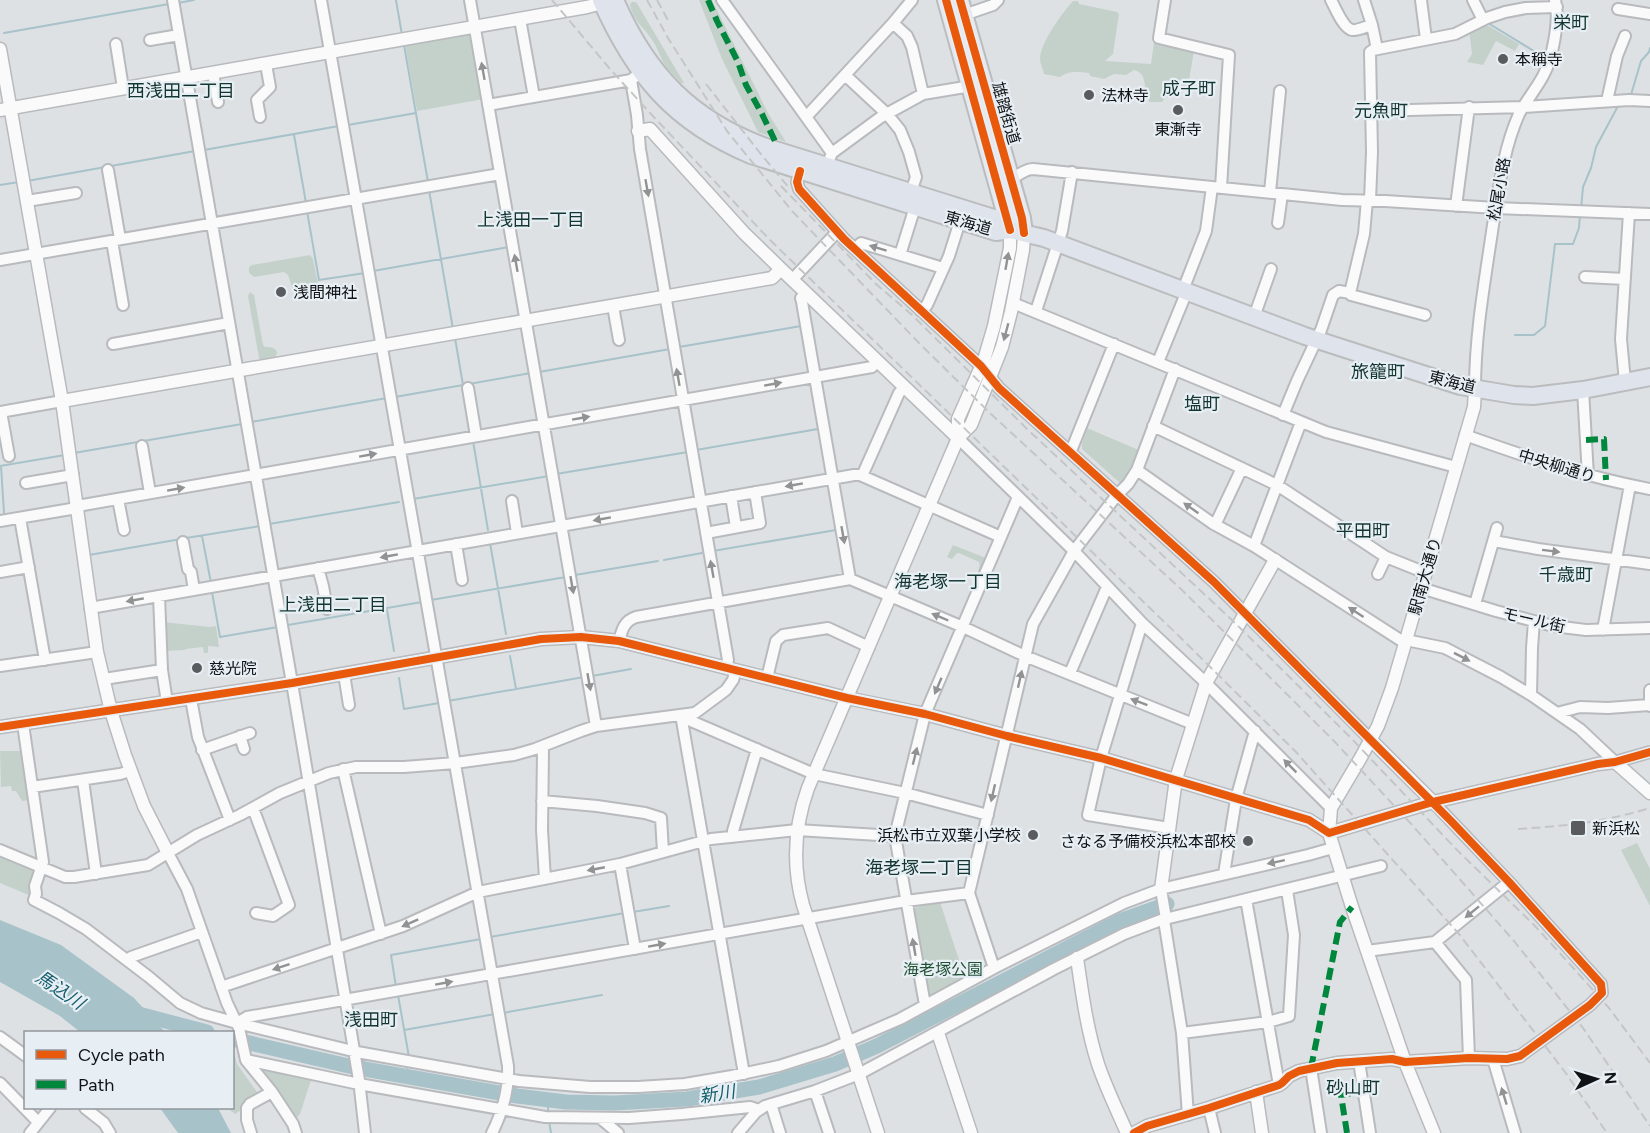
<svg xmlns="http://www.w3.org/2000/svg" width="1650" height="1133" font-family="Figtree,'Noto Sans JP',sans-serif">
  <rect width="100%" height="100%" fill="#dee1e4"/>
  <path fill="#c4d1ca" d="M699 0H712L768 113 786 142 758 132 722 59Z
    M1073 1H1078L1079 4 1117 12 1119 14 1113 54 1105 61 1151 64 1154 42 1194 51 1188 86H1175L1162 102H1149V93L1146 91C1144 81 1145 73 1134 70L1126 75 1114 74 1104 79 1090 76 1089 73C1079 72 1069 70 1060 77L1044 74C1043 69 1040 64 1040 59 1040 43 1062 13 1073 1Z
    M632 2H636L638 5 684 83H681C676 77 670 72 665 65 660 58 658 48 652 40 644 27 632 20 630 4Z
    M1484 23 1519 44 1515 51 1496 41 1483 65 1467 62 1472 54 1469 30Z
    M470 32 472 34 484 99 417 111 405 44Z
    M310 255 313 259 320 294 318 297 313 299 308 298 304 290H293L288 275 284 272 254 277 249 273V267L252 265Z
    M250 292 254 295 263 345 265 347C271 347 274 347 277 352L275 359 261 361 259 358 248 296Z
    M1087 428 1141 451C1136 463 1132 476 1120 483L1082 449V444Z
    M953 545 986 558 977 581C976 574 981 568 979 562L959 553 956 554 952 559 947 557Z
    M163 622 210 627 216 626 219 647 208 646V653H204L203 647 186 649 185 650 164 651Z
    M0 751H23L30 800 22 801 16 791H12L11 786 1 787Z
    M1637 843 1650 869V906L1621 850Z
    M0 854 32 867 35 872 31 896 0 883Z
    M940 902 965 978 930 997 912 908Z
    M233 1049 237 1064 257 1092 243 1109 235 1114 227 1108H232Z
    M259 1068 312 1077 300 1114 295 1119 275 1087Z"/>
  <path fill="#a7c3c9" d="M0 920 61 945 134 998 165 1032H80L60 1016 0 982Z
    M160 1108H218L231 1133H178Z"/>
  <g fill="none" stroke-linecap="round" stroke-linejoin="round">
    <path stroke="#a7c3c9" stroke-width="2" d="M396 0 402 35
      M178 3 194 0
      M1488 23 1542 56
      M4 33 169 4
      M404 45 428 182
      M1630 98 1641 61 1649 52 1650 48
      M348 125 416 113
      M294 135 306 203
      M204 150 339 126
      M27 181 195 151
      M0 185 19 182
      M429 190 453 329
      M1581 209 1583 187 1591 168 1596 147 1618 106
      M307 211 319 280 365 273
      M373 271 509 247
      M1515 335H1534L1545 326 1555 244H1573L1579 228 1580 215
      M455 338 463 385
      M679 347 801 326
      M539 372 670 349
      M395 397 531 373
      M251 422 387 398
      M473 441 488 530
      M696 450 818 429
      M74 453 242 424
      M0 466 65 455
      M1 466 4 513
      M556 474 688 452
      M413 499 549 476
      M269 524 399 502
      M202 536 211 583
      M186 538 260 526
      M490 543 506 634
      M713 551 836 530
      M89 555 181 539
      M664 560 702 553
      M575 575 658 561
      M212 592 220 637 278 627
      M431 600 566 577
      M387 610 394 651
      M288 625 422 602
      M510 656 516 689
      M592 676 631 669
      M399 678 404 709 439 703
      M448 701 584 677
      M633 912 669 906
      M490 937 625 913
      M396 987 391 955 481 939
      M398 995 409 1057
      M503 1013 602 995
      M404 1030 495 1014
      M405 1076 407 1069
      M548 1100V1112
      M549 1121 551 1133"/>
    <path stroke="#a7c3c9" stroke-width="15" d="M131 1012 207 1032
      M232 1039 353 1067 517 1096 566 1102 614 1103 687 1099 759 1087 835 1064 877 1046 1122 920 1167 904"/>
    <defs>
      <path id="minor" d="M173 0 292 683 359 1080 365 1133
        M321 0 508 1066C509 1090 503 1111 492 1133
        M470 0 596 726
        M722 0 832 153
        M1165 0 1159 38 1229 55 1221 188
        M1331 0C1335 7 1343 28 1352 30 1357 31 1367 26 1372 25
        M1364 0 1372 25 1377 49
        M1421 0 1426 39
        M1473 0 1483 20
        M1618 9 1650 14
        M964 15 993 5 998 0
        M520 19 534 97
        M893 23 907 36 912 47 923 94
        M150 40 179 35
        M116 44 123 88
        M641 72 631 80 637 115 640 149 728 660 726 668
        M213 73 218 102
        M845 75 887 114 900 130 909 152 916 177 911 192
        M1607 101 1617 56 1625 36
        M488 105 631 80
        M1372 111 1524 107 1629 100 1650 101
        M260 117 257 100 270 87 266 64
        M806 117 893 23 912 0
        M830 158 832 153 881 117 923 94 971 86
        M108 170 120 239
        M800 171 797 182 799 189 844 239 981 366 999 388 1214 582 1370 739
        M1010 179C1019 176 1024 169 1033 169L1342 200 1385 201 1496 208 1650 214
        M1270 192 1280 91
        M1370 200 1372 152 1370 52 1373 50 1455 34 1487 18 1505 12 1526 8 1557 7
        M27 201 76 193
        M1456 206 1469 107
        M1278 223 1282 194
        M112 241 123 305
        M855 249 861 243 943 268
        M900 255 915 207
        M0 260 500 174
        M1585 277 1625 279
        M792 280 837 232
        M1183 290 1206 231 1212 187
        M806 293 801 298 802 302 850 579
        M1350 293 1351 295 1425 315
        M1013 303 1326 432 1456 467
        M613 306 619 340
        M921 311 927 305 949 256 960 221
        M1036 311 1062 231 1072 172
        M1254 317 1271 269
        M113 344 229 323
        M1158 362 1187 291
        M1625 382 1621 339 1629 213
        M468 388 476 436
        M1475 389C1475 334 1485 280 1493 225 1499 188 1503 150 1519 114 1526 101 1536 89 1543 76 1553 58 1560 19 1555 0
        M1583 390 1588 476
        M0 412 62 401
        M1 412 9 456
        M1283 415 1297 381 1321 330 1333 295 1339 291 1350 293 1364 234 1367 200
        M1153 426 1277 485 1386 557 1426 573
        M1465 435C1526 457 1586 477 1650 489
        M958 438 1074 551 1142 623 1206 683 1331 808
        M142 446 150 493
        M1071 451 1114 344
        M1137 470 1212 523 1254 546 1405 643
        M862 476 899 393 905 387
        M26 483 73 475
        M731 496 736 527
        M118 499 124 530
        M512 501 517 533
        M20 518 45 660
        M0 521 71 509 83 505 872 367 877 361
        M1215 525 1242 468
        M706 533 760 523 755 492
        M1494 541 1538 549 1650 564
        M183 542 188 569 191 572 194 590
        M456 544 462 580
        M1254 546 1301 422
        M318 568 323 586 327 609
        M0 572 29 567
        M1378 574 1386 557
        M1421 588 1496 611 1553 626 1586 630 1650 628
        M159 596 162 670 167 702
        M1475 604 1497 528
        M90 608 854 475H860L1001 537
        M1142 623 1101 758 1088 815 1169 828
        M1603 630 1630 485
        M1406 640 1445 648 1501 677 1531 695 1580 729 1615 762 1650 752
        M619 641C622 630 624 621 636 617L850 579 963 627 1025 656 1193 724
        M0 666 97 652
        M1070 673 1107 587
        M344 674 349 705
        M767 678 776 641 783 635 828 628 869 647
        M104 679 162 670
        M1650 690V706
        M1531 695 1532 648 1534 621
        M191 699 198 737 230 820
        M1557 713 1580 707 1608 708 1649 705
        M681 715 744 1074
        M681 715 691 721 814 774 905 793 988 815
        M23 724 43 862 35 886 36 894 34 900 59 913 86 929 149 977 180 1003 201 1013 237 1023 357 1052 519 1081 590 1087H638L685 1084 732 1076 779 1066 826 1051 900 1019 994 968 1124 903 1161 889 1308 855 1333 848
        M240 736 244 749
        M541 747 543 751 542 830 545 879
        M202 750 250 733
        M343 769 381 934
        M83 780 96 874
        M32 787 120 774 130 771
        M542 801 597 806 645 813 661 818 663 852
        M1433 802 1509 882 1601 984 1602 993 1590 1005 1520 1056
        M253 808 289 905 273 916 256 913
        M733 837V831L757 749
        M0 850 65 877H74L148 865 197 835 240 815 280 793 329 773 356 767H404L455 763 514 755 535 749 581 731 596 726 695 713 726 690 733 680 736 670
        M168 853 187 889 227 1003 239 1028 246 1060 272 1092 293 1124 296 1133
        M620 864 635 949
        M1224 874 1236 799 1255 731
        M1161 889 1166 919
        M1246 899 1279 1085
        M1164 920 1182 1033 1188 1115
        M1435 942 1466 980 1469 1058
        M1367 951 1435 942 1509 882
        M128 961 131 957 202 932
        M994 968 969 893 1033 624 1074 551 1117 495 1128 484 1137 470 1175 369
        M221 987 403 926 478 892 620 864 711 839 797 830 895 836
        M925 1005 895 836 925 714 1018 497
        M237 1023 247 1017 906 901 969 893
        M1182 1033 1268 1022 1289 1016 1294 935 1287 890
        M0 1037 26 1056
        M1493 1059 1515 1133
        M246 1060 359 1084 545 1117 629 1118 682 1114 750 1107 759 1110
        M1359 1061 1370 1133
        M1311 1068 1321 1133
        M0 1083 38 1122
        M815 1091 829 1133
        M771 1104 780 1133
        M85 1108 104 1123 110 1133
        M1209 1108 1215 1133
        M600 1118 618 1133
        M30 1133 50 1108
        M251 1133 247 1120V1108L250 1104 272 1092
        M738 1133 756 1112 765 1106 815 1091 859 1074 1054 969 1124 934 1161 920 1381 866"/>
      <path id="tertiary" d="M0 49 62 401 97 652 111 711 125 755 144 806 168 853
        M0 110 587 7 610 1
        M638 131 650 129 744 233 781 269 958 438
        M62 401 772 278 781 269
        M958 438V419L984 360 994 326 1010 248V230
        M0 727 292 683 541 639 581 637 619 641 847 698 925 714 1007 736 1101 758 1309 820 1329 833 1433 802 1598 764 1615 762 1650 793
        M1370 739 1433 802
        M1161 889 1176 779 1206 683 1275 560
        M1077 958C1082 993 1087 1030 1098 1064 1106 1088 1117 1110 1127 1133
        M938 1033 971 1133
        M1256 1092 1262 1133
        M878 1133 803 905C792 865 794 827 808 788L958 438 971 425 1002 347 1011 312 1023 250 1024 233
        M1134 1133 1147 1126 1209 1108 1279 1085 1282 1083 1289 1076 1299 1071 1337 1063 1392 1059 1405 1062 1469 1058 1507 1059 1520 1056
        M1434 1133 1405 1062 1352 907 1329 833 1331 808 1360 759 1378 726 1392 688 1474 407 1475 389"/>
      <path id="primary" d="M946 0 1010 230
        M960 0 1022 218 1024 233"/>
      <path id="trunk" d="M601 0C634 75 674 123 751 155L996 232 1010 230 1044 238 1305 336 1460 386 1514 395 1533 396 1583 390 1650 377
        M615 0C647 74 692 121 769 148L1000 220 1010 230"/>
    </defs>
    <use href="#minor" stroke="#b8babd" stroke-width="14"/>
    <use href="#tertiary" stroke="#b8babd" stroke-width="15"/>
    <use href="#primary" stroke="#babcbe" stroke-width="20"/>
    <use href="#trunk" stroke="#babcbe" stroke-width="20"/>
    <use href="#minor" stroke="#fafafb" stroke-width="10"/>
    <use href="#tertiary" stroke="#fafafb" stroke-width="12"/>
    <use href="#primary" stroke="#e6e9ef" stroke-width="16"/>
    <use href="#trunk" stroke="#dfe3eb" stroke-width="16"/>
    <path stroke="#c4c6c6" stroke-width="2" stroke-dasharray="9 4.5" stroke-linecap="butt" d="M552 0 610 69 651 114 769 239 1185 642 1296 752 1459 934 1565 1072 1607 1133
      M647 0 668 38 727 131 792 211 919 343 991 414 1183 591 1334 741 1413 826 1514 941 1583 1028 1650 1126
      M657 0 669 22
      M706 84 760 153 790 189
      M781 186 876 284 911 314 1026 428 1232 620 1351 738 1457 850 1534 925 1567 961 1609 1008 1650 1063
      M1518 829C1567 826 1603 822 1650 808"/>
    <path stroke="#00873e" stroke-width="6" stroke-dasharray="12 6" stroke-linecap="butt" d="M708 0 717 21 738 62 746 85 762 114 775 141
      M1586 440 1604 439 1606 480
      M1311 1068 1340 922 1352 907
      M1347 1133 1341 1095 1364 1091"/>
    <defs>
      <path id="cycleway" d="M946 0 1010 230
        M960 0 1022 218 1024 233
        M800 171 797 182 799 189 844 239 981 366 999 388 1214 582 1451 821 1509 882 1601 984 1602 993 1590 1005 1520 1056 1507 1059 1469 1058 1405 1062 1392 1059 1337 1063 1299 1071 1289 1076 1282 1083 1279 1085 1209 1108 1147 1126 1134 1133
        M0 727 292 683 541 639 581 637 619 641 847 698 925 714 1007 736 1101 758 1309 820 1329 833 1433 802 1598 764 1615 762 1650 752"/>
    </defs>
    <use href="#cycleway" stroke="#e7eff5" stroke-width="11"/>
    <use href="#cycleway" stroke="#e8590c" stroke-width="8"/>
  </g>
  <defs><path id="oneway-solid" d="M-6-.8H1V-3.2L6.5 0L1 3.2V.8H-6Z" transform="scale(1.5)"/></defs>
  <g fill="#919294">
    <use href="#oneway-solid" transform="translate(483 71) rotate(-100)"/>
    <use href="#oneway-solid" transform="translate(647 188) rotate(80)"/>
    <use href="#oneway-solid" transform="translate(878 248) rotate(-163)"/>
    <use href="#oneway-solid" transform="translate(1007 261) rotate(-80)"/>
    <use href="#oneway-solid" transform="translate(516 263) rotate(-100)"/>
    <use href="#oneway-solid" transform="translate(1006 332) rotate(105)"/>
    <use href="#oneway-solid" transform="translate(678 377) rotate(-100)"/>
    <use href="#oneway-solid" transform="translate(773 384) rotate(-10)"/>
    <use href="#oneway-solid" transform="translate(581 418) rotate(-10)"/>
    <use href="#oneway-solid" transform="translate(368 455) rotate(-10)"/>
    <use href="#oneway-solid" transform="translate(794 485) rotate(170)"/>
    <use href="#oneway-solid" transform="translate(176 489) rotate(-10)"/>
    <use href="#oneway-solid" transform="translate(1191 508) rotate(-145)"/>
    <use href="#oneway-solid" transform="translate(602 519) rotate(170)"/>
    <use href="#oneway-solid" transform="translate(843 535) rotate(80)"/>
    <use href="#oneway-solid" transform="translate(1551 551) rotate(7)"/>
    <use href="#oneway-solid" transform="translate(389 556) rotate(170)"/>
    <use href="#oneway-solid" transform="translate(712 569) rotate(-100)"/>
    <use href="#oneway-solid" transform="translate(572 585) rotate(80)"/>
    <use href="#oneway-solid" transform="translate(135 600) rotate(170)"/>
    <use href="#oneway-solid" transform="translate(1356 612) rotate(-147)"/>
    <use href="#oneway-solid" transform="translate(940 617) rotate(-157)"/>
    <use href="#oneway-solid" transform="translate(1462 657) rotate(27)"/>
    <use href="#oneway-solid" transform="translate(1020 679) rotate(-77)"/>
    <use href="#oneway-solid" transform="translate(589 682) rotate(80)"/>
    <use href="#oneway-solid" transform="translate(938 686) rotate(113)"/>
    <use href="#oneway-solid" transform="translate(1139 702) rotate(-159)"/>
    <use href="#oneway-solid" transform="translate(915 756) rotate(-76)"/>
    <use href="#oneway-solid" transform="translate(1290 766) rotate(-135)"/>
    <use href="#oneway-solid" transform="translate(993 793) rotate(103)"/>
    <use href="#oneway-solid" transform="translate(1276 862) rotate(168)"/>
    <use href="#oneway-solid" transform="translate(596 869) rotate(169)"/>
    <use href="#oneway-solid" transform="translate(1472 912) rotate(141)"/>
    <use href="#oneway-solid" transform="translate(410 923) rotate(156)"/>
    <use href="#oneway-solid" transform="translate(657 945) rotate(-10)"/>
    <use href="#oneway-solid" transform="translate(914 947) rotate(-100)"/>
    <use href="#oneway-solid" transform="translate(281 967) rotate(162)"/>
    <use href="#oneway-solid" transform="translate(444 983) rotate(-10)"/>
    <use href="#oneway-solid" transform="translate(1504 1096) rotate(-107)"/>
  </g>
  <g fill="#595b5e" stroke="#e7eff5" stroke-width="2">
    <circle cx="1503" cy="59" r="6"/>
    <circle cx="1089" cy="95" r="6"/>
    <circle cx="1178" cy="110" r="6"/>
    <circle cx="281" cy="292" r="6"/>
    <circle cx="197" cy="668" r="6"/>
    <rect x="1570" y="820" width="16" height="16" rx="3"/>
    <circle cx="1033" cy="835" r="6"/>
    <circle cx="1248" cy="841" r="6"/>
  </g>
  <g text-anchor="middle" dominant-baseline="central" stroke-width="4.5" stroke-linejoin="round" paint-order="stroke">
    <g font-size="16" fill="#111316" stroke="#e7eff5" text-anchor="start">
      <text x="1515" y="59">本稱寺</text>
      <text x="1101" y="95">法林寺</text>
      <text x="1178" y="129" text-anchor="middle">東漸寺</text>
      <text x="293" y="292">浅間神社</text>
      <text x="209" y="668">慈光院</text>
      <text x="1592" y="828">新浜松</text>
      <text x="1021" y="835" text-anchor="end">浜松市立双葉小学校</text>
      <text x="1236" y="841" text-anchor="end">さなる予備校浜松本部校</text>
    </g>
    <g font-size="16" fill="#111316" stroke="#e7eff5">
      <text transform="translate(1006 113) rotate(74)">雄踏街道</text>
      <text transform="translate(1499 189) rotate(-80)">松尾小路</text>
      <text transform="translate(968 223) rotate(16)">東海道</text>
      <text transform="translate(1452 382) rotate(14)">東海道</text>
      <text transform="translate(1557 466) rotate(17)">中央柳通り</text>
      <text transform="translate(1425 576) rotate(-74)">駅南大通り</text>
      <text transform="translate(1534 620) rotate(13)">モール街</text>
    </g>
    <g font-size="16" fill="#215135" stroke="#e7eff5">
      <text x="943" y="969">海老塚公園</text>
    </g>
    <g font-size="18" fill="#143631" stroke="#e7eff5">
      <text x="1571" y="23">栄町</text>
      <text x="1189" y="89">成子町</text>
      <text x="181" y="91">西浅田二丁目</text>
      <text x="1381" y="111">元魚町</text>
      <text x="531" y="220">上浅田一丁目</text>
      <text x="1378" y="372">旅籠町</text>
      <text x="1202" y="404">塩町</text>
      <text x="1363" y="531">平田町</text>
      <text x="1566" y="575">千歳町</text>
      <text x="948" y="582">海老塚一丁目</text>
      <text x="333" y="605">上浅田二丁目</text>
      <text x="919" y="868">海老塚二丁目</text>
      <text x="371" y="1020">浅田町</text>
      <text x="1353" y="1088">砂山町</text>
    </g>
    <g font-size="18" font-style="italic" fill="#155f6d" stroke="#e7eff5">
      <text transform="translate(60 990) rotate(34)">馬込川</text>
      <text transform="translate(717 1094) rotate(-9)">新川</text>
    </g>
  </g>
  <rect x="24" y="1031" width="210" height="78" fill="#e7eff5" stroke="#91979c" stroke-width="1.5"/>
  <rect x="36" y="1050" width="30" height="9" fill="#e8590c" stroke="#91979c" stroke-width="1.5"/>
  <text x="78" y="1061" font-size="18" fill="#111316">Cycle path</text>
  <rect x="36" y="1080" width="30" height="9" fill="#00873e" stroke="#91979c" stroke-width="1.5"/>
  <text x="78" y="1091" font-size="18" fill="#111316">Path</text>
  <g transform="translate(1596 1079) rotate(86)" stroke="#e7eff5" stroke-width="4.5" paint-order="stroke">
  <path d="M0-4.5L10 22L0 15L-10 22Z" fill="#111316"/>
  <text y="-9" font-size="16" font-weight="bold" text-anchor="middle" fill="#111316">N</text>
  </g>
</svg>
